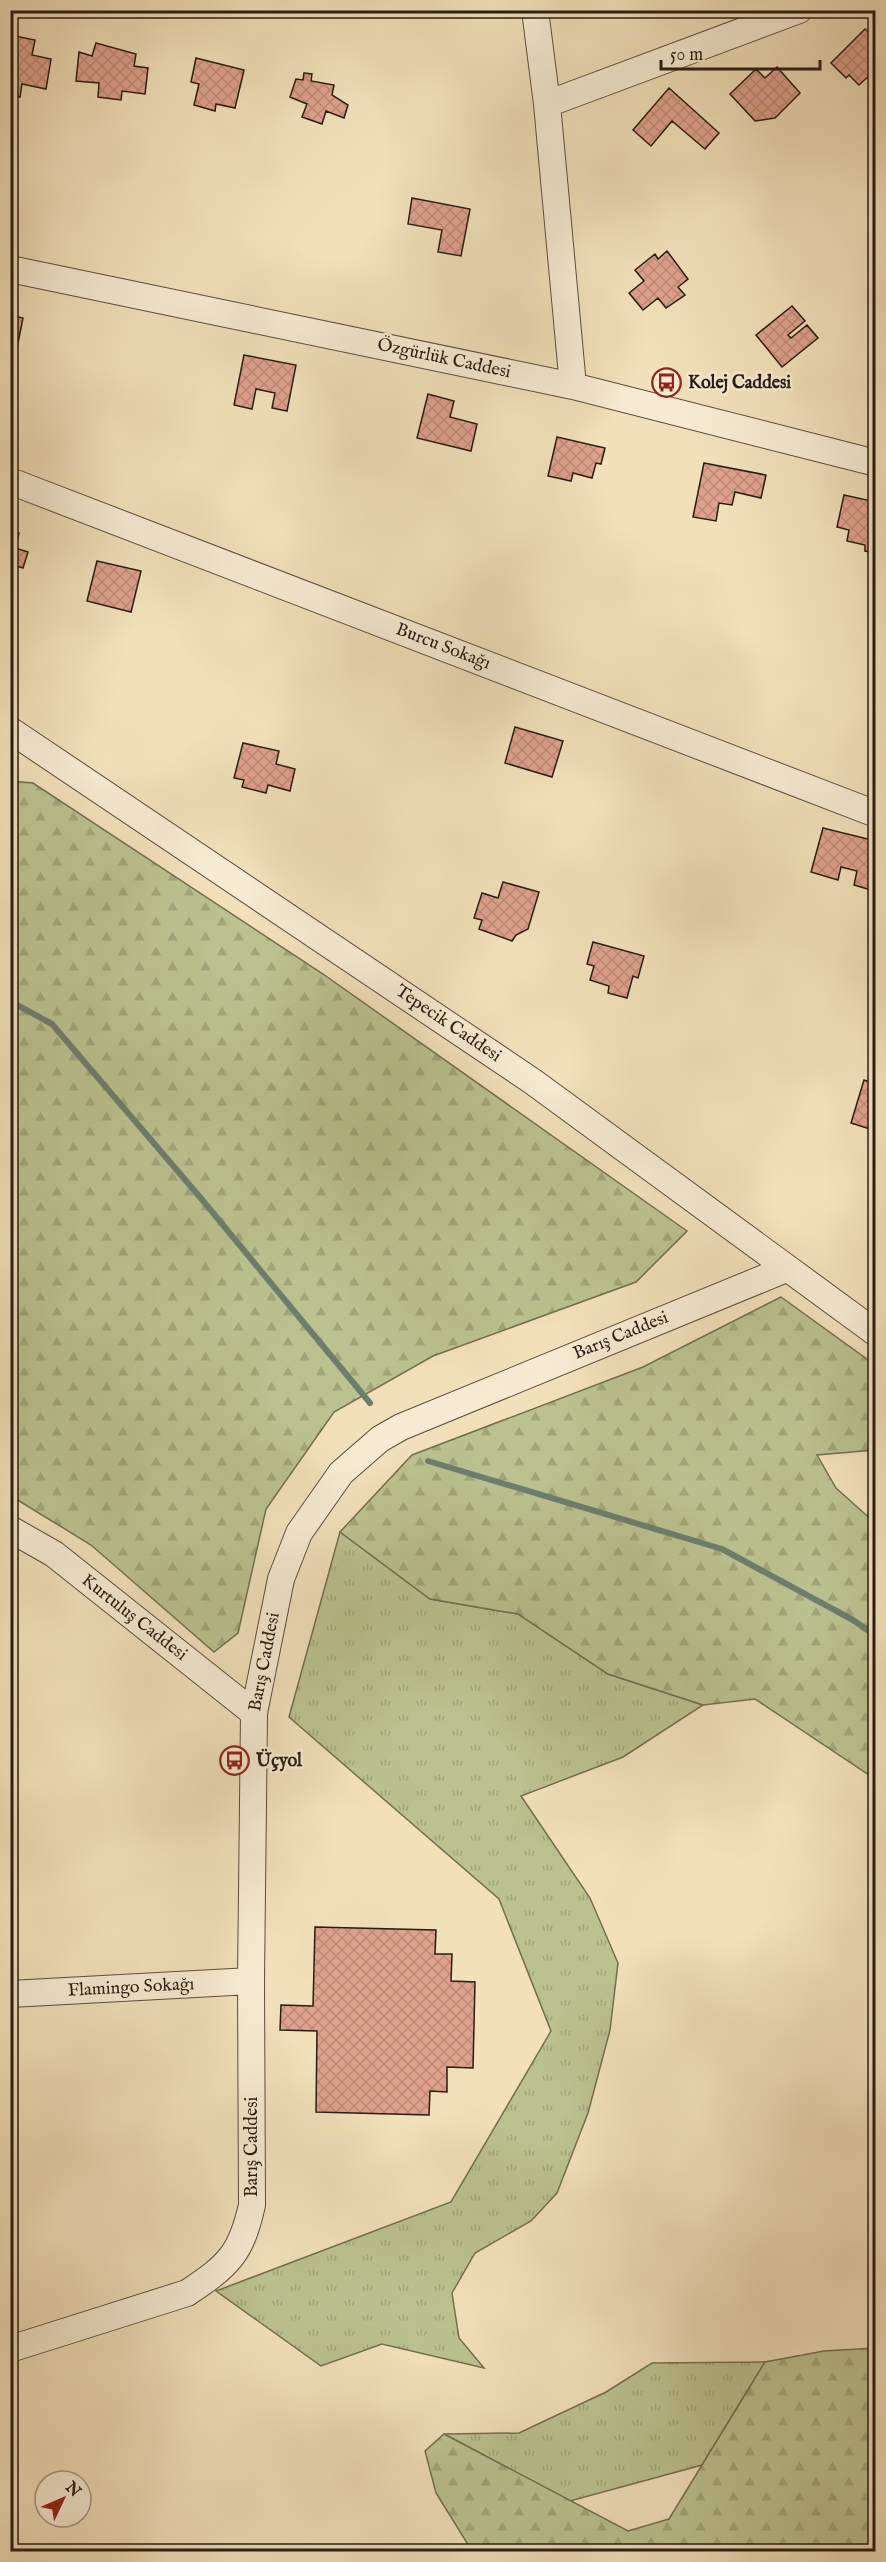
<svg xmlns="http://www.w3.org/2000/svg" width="886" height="2562" font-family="'IM FELL English',serif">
  <defs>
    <pattern id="grass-tufts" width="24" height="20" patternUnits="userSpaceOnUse" patternTransform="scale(1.5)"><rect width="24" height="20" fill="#bbc28f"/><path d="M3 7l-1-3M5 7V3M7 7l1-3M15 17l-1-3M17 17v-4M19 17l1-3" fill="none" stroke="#a1a67a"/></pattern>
    <pattern id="forest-firs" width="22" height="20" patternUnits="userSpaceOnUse" patternTransform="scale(1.5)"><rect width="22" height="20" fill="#bbc28f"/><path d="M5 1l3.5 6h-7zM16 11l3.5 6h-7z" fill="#a1a67a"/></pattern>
    <pattern id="building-cross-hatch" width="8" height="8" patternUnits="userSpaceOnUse" patternTransform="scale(1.5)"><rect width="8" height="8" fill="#dea18c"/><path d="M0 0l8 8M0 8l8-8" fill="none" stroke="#be8a78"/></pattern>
  </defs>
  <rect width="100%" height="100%" fill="#f1e0ba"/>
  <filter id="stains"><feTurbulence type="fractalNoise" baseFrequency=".00333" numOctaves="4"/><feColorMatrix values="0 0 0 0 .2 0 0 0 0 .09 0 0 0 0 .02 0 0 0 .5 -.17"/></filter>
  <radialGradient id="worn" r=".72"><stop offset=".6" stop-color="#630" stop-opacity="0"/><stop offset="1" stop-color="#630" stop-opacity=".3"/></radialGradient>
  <path fill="url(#grass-tufts)" stroke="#726f51" stroke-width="1.5" d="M340 1532 430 1599 518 1614 608 1674 703 1705 623 1757 521 1796 590 1898 618 1963 610 2030 588 2113 557 2193 531 2221 475 2253 452 2293 459 2338 484 2368 382 2344 321 2366 216 2291 451 2202 551 2031 499 1899 289 1717Z
    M765 2362 702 2465 570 2501 444 2434 519 2433 606 2392 652 2363Z"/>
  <path fill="url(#forest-firs)" stroke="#726f51" stroke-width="1.5" d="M10 781 33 783 323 974 687 1231 636 1282 433 1356 334 1412 266 1509 238 1633 214 1652 91 1545 11 1496Z
    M781 1297 875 1365V1450L817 1455 836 1488 875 1523V1779L755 1699 703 1705 608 1674 518 1614 430 1599 340 1532 412 1455 643 1367Z
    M875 2348V2551H472L436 2493 425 2451 444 2434 628 2531 669 2519 765 2362 824 2351Z"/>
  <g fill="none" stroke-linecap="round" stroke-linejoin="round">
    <path stroke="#6e7d6e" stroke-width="6" d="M10 1001 52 1024 199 1196 370 1403
      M428 1461 722 1549 853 1620 876 1636"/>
  </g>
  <path fill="url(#building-cross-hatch)" stroke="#281c13" stroke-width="1.5" d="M865 29 876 39 873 45 876 48V77L872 73 859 85 849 75 846 78 831 63Z
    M10 35 35 40 32 55 51 59 46 89 22 84 20 97 10 95Z
    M96 43 136 54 134 66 148 68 145 94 122 91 121 100 98 97 99 83 76 81 79 52 92 56Z
    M196 58 244 70 235 108 216 104 215 111 194 105 199 84 191 82Z
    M777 67 800 93 775 118 755 121 730 94 756 69 765 78Z
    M304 73 312 74 311 81 334 85 332 95 348 105 344 118 326 111 322 124 302 117 307 104 290 97 296 79 303 80Z
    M669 88 719 133 705 149 672 121 651 146 633 130Z
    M412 198 470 209 461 256 438 252 442 230 408 224Z
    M667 251 688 279 678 287 685 295 666 308 658 298 643 310 629 293 644 281 635 270 655 254 658 259Z
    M792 306 805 321 788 335 791 338 807 325 818 338 782 367 756 335Z
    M10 315 23 318 14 363 10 362Z
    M244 355 296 365 287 411 272 408 275 393 256 389 252 409 234 405Z
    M428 394 454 401 450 417 477 424 471 451 417 438Z
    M557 437 605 448 601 464 596 463 592 478 573 473 571 481 548 476Z
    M704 463 766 475 761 498 735 492 732 505 719 503 716 521 693 517Z
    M844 495 876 502V553L865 551V545L847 541 849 530 837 527Z
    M10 531 19 533 15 548 28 552 23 568 10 564Z
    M97 561 141 571 131 612 87 601Z
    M515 727 563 741 552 777 505 763Z
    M243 743 279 751 276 764 295 769 290 791 268 785 266 793 242 787 244 780 234 778Z
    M823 828 876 841 874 891 854 885 857 871 841 867 838 880 811 872Z
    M503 882 539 892 528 929 516 935 512 941 479 929 482 920 474 918 482 893 498 898Z
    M593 942 644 956 638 978 633 976 627 998 608 993 609 986 590 980 594 966 587 964Z
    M864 1080 876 1084V1131L851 1123Z
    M315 1927 436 1930 435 1954H452L451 1981 475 1982 473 2068 447 2067V2092L430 2091 429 2115 316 2112 317 2031 280 2030 281 2005 313 2006Z"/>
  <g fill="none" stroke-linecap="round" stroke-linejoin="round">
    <defs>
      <path id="minor" d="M535 10 547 104 573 386
        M547 104 799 10
        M10 269 573 386 876 463
        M10 481 876 814
        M10 730 532 1081 876 1333
        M10 1529 54 1554 254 1713
        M10 1994 251 1981
        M10 2349 187 2293C229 2265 241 2254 252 2205L251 1981 254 1713 281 1579 299 1533 341 1473 380 1439 401 1427 786 1269"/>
    </defs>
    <use href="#minor" stroke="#5a4d3d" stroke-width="28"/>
    <use href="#minor" stroke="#f6ebd2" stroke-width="26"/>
  </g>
  <defs>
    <symbol id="bus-ring" viewBox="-11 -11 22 22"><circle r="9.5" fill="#f6ebd2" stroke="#8f2418" stroke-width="1.5"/><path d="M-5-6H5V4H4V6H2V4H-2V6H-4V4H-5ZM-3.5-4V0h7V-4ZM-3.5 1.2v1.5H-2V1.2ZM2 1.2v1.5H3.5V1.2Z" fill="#8f2418"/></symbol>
  </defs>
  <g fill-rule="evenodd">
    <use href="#bus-ring" x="650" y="366" width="33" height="33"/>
    <use href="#bus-ring" x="218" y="1744" width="33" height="33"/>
  </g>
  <g text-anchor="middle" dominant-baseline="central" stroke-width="5" stroke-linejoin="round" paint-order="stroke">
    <g font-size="18" fill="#281c13" stroke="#f6ebd2">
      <text transform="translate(444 359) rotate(12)">Özgürlük Caddesi</text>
      <text transform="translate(443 647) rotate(21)">Burcu Sokağı</text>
      <text transform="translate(448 1024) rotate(34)">Tepecik Caddesi</text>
      <text transform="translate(621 1336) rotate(-22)">Barış Caddesi</text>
      <text transform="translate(134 1618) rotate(38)">Kurtuluş Caddesi</text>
      <text transform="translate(265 1662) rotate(-79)">Barış Caddesi</text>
      <text transform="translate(131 1988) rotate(-3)">Flamingo Sokağı</text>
      <text transform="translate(252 2147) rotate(-90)">Barış Caddesi</text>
    </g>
    <g font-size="18" font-weight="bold" fill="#281c13" stroke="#f6ebd2" text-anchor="start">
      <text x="688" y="383">Kolej Caddesi</text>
      <text x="256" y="1761">Üçyol</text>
    </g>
  </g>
  <rect width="886" height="2562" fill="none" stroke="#f1e0ba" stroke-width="36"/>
  <rect x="12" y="12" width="862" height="2538" fill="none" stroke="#281c13" stroke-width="3"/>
  <rect x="18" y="18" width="850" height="2526" fill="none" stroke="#281c13" stroke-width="1.5"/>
  <g transform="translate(63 2499) rotate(46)"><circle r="28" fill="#f6ebd2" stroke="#a49886" stroke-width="1.5"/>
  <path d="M0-4.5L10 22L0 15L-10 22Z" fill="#8f2418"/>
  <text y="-9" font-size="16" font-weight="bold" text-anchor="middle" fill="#281c13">N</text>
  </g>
  <path d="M661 60v9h159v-9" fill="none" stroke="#281c13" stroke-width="3"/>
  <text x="670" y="60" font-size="18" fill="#281c13" stroke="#f6ebd2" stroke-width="4.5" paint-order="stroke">50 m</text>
  <rect width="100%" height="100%" filter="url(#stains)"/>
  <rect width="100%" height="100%" fill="url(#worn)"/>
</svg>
